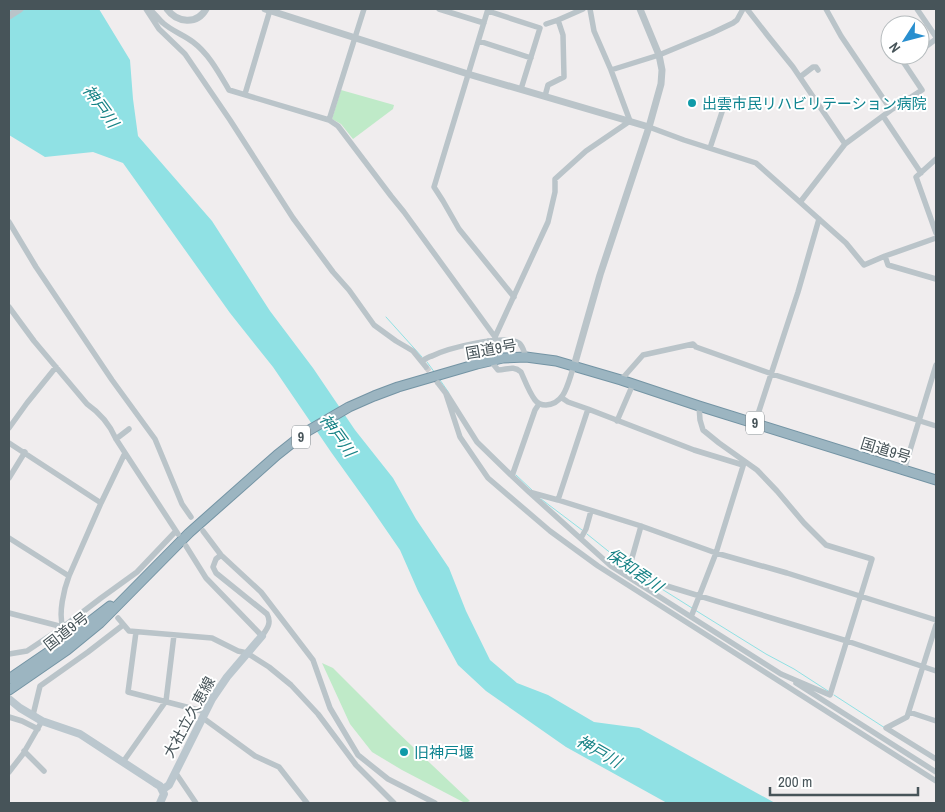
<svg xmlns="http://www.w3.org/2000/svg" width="945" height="812" font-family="'Archivo Narrow','Noto Sans JP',sans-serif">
  <rect width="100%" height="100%" fill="#f0edee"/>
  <path fill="#bfeac8" d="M341 90 394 105 393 109 353 139 341 124 332 119Z
    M322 663 333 668 393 728 470 801 465 803 402 770 372 752 350 724Z"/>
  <path fill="#90e1e4" d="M9 9H99L130 60 133 99 138 136 212 221 270 311 313 368 355 430 393 478 416 519 449 568 466 611 490 660 517 683 548 695 594 722 639 728 775 803H667L566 747 486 691 458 665 418 591 400 550 369 505 331 452 273 367 230 313 123 163 93 152 45 157 9 135Z"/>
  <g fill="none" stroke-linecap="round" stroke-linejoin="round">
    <path stroke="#90e1e4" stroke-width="1" d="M386 317 422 357
      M427 362 435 373
      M440 380 449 393
      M516 475 533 491
      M541 499 582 530
      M587 534 628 567 641 576
      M657 586 692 608
      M695 610 766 654 794 669 828 691
      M834 695 885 728"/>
    <path stroke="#ceced0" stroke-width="5.5" stroke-dasharray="5.5 3" stroke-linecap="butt" d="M426 367 438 383"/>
    <defs>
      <path id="trunk" d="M9 679 66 640 110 606
        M9 690 67 650 100 623 189 533 277 455 306 432 349 407 374 396 398 387 477 364 503 358 526 357 556 361 621 380 699 406 936 480"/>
    </defs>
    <use href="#trunk" stroke="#7494a4" stroke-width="11"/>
    <path stroke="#bac4c9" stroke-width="5.5" d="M146 9 159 29 185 54 230 120 293 218 333 272 349 290 374 325 396 341 413 351 426 367
      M149 9C155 13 158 19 163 23 172 31 184 35 193 42 209 54 219 73 229 90L329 120 338 126 391 196 404 212 495 337V340
      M439 9 484 23
      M488 9 434 187 443 201 459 229 514 297
      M747 9 768 36 793 67 845 144
      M826 9 841 36 891 110
      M917 9 936 37
      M488 11 540 28 521 89
      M558 20 583 9
      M479 41 531 58
      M920 51 936 39
      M611 70 659 55 712 33 733 23 737 20 743 9
      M800 77 813 67H816L818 70
      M245 94 270 10
      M545 96 548 85 564 77 563 35 558 20 546 24
      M883 116 921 173
      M329 120 364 9
      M649 127 684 140 756 163 846 243 864 265 885 256 936 238
      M710 148 724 106
      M936 159 916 177 936 233
      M801 201 845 144 891 110 922 90 904 63 914 55
      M9 222 36 267 112 380 155 439 182 504 191 517
      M885 256 888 265 936 279
      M9 307 34 341 87 404C100 413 110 425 116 439L178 534
      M495 337 548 222 555 192V179L586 151 630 121 611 70 594 31 590 9
      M488 341 491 353
      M422 361C425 359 428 357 432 356 448 348 504 334 519 343 523 346 524 352 526 357
      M494 365 498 370C507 370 513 365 521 372 525 381 529 392 535 400 538 404 542 405 546 405 566 404 568 381 574 366
      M621 380 643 355 693 344 696 347 772 374 936 426
      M438 383 448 396 477 442 512 476
      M446 394 460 437 488 478 550 531 598 566 936 781
      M539 404 535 410 512 476 529 492 558 500 641 526 716 553 787 573 936 620
      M588 409 694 450 743 465
      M617 421 633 384
      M755 423 798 292 819 219
      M9 428 27 403 56 367
      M116 439 129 429
      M9 443 101 503
      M904 470 936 365
      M9 478 25 452
      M529 492 611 566 781 674 830 695 872 559 826 545 804 523 777 491 757 470 719 443 703 430 700 420 699 406
      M558 500 588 409 568 402 562 398
      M641 526 630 565 657 583 847 641 936 671
      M203 531 221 555 261 592 313 660 330 708 358 755 388 779 435 803
      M9 538 69 576
      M581 538 586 529 591 511
      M186 546 206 578 262 636C267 629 272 623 267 614L216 573 213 567 216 559 221 555
      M9 613 63 627
      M691 617 716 553 744 463
      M118 618 129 631 212 638 238 651 247 653 269 667 291 685 318 714 356 765 394 803
      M936 625 907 717 886 728 936 759
      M63 627C58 614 64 589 69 576L101 503 125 453
      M136 632 128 692 206 712
      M9 654 27 651 63 627 101 598 137 572 176 531
      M796 683 936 772
      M909 712 936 721
      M33 715 40 686 88 652 123 625
      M9 717 22 721 38 729
      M203 718 255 756 279 767 307 803
      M24 751 44 771
      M123 762 166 701 174 635
      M9 772 23 754 42 721
      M175 772 196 803"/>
    <path stroke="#bac4c9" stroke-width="7" d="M167 9C177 23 197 25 206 9
      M265 9 468 74 649 127
      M9 16 20 9
      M574 366 600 275 649 127 661 84 662 70 659 55 640 9"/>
    <path stroke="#bbc7ce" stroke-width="8" d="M9 699 20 708 42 721 80 734 155 783 160 786 164 794 160 803
      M162 790 169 785 212 699 227 677 262 636"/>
    <use href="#trunk" stroke="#9cb5c1" stroke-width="9"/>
  </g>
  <g fill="#0f9aa8" stroke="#fff" stroke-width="2">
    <circle cx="692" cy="103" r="5"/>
    <circle cx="404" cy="752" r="5"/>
  </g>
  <g text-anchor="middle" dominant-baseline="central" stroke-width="4" stroke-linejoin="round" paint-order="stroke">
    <g fill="#fff" stroke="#7e878b" stroke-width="1">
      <rect x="746" y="411.5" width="18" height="23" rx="4"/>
      <rect x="292" y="425.5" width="18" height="23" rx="4"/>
    </g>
    <g font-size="14" font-weight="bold" fill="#475459">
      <text x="755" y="423">9</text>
      <text x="301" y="437">9</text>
    </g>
    <g font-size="15" fill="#0d838f" stroke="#fff" text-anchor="start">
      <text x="702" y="103">出雲市民リハビリテーション病院</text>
      <text x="414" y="752">旧神戸堰</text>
    </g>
    <g font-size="15" fill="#475459" stroke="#fff">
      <text transform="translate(491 349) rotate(-10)">国道9号</text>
      <text transform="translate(886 450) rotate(17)">国道9号</text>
      <text transform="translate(66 631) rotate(-38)">国道9号</text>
      <text transform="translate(189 717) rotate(-61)">大社立久恵線</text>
    </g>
    <g font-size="16" font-style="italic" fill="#188386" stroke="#fff">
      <text transform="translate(101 106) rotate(54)">神戸川</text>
      <text transform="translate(338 435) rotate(54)">神戸川</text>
      <text transform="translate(635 570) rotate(35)">保知君川</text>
      <text transform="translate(599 751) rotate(30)">神戸川</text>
    </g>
  </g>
  <rect width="945" height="812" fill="none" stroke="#475459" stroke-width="20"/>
  <g transform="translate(905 40) rotate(234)"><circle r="24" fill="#ffffff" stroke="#b5bbbd"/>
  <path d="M0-4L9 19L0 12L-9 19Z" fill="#298fcf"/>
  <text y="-8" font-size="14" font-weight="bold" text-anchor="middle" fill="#475459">N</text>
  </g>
  <path d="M770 787v8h148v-8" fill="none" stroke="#475459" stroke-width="2.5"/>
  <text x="778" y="787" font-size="15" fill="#475459" stroke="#ffffff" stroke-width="4" paint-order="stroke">200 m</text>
</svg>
